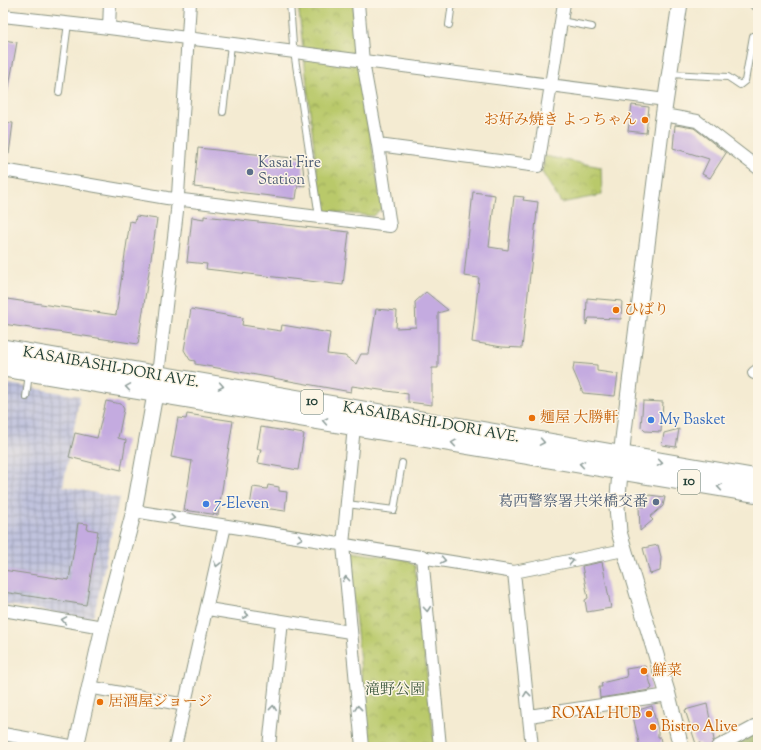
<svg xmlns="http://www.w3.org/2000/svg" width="761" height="750" font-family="'Sorts Mill Goudy','Noto Serif JP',serif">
  <defs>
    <pattern id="industrial-grid" width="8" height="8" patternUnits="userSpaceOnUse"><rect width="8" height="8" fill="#c0c2dd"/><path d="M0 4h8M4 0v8" fill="none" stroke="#9b9fb4"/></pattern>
    <pattern id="forest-firs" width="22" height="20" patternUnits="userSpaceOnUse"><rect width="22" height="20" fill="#92ad5f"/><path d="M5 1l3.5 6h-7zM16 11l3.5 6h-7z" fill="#778e4f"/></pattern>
    <pattern id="park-crowns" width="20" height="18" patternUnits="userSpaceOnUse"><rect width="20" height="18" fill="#b9c96b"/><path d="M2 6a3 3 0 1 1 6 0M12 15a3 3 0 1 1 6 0" fill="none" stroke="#96a459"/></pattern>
  </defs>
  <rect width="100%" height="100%" fill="#fcf5e5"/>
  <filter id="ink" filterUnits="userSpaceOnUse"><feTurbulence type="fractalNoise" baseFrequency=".025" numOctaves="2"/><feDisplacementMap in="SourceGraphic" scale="8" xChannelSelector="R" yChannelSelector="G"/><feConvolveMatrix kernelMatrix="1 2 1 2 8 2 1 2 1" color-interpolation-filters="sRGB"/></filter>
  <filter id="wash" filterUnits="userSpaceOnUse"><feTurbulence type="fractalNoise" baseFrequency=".012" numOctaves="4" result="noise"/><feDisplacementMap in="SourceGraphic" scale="16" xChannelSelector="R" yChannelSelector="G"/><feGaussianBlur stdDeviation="0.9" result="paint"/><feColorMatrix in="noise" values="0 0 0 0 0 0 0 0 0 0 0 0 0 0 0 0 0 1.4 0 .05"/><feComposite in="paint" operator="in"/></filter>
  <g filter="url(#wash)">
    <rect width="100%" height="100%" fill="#f4ebd2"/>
    <path fill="url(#industrial-grid)" d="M3 383 80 396 63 486 119 498 94 615 87 618 3 604Z"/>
    <path fill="url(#forest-firs)" stroke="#58754a" d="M758 727V746L721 747Z"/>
    <path fill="url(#park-crowns)" stroke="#6c8350" d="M298 3H353L358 58 382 208 373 216 321 211Z
      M545 156 601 167 602 195 561 203 542 172Z
      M353 552 409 560 415 566 435 747H369L349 557Z"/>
    <g id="blocks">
      <path fill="#c4abe0" d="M3 40 17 42 8 92H3Z
        M632 105 649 107 646 133 628 131Z
        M3 122 13 123 9 154 3 153Z
        M675 125 694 128 726 153 710 178 702 174 709 159 673 148Z
        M198 148 302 159 305 186 298 185 296 199 194 187Z
        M473 192 495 195 489 247 508 250 514 196 524 197 523 200 538 202 522 348 502 347 472 342 479 278 464 276Z
        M136 216 157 219 138 344 3 324 7 299 116 315 130 221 135 222Z
        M204 216 349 232 343 285 206 269 207 264 187 262 192 217 204 219Z
        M426 292 448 310 438 313V368H432V405L408 402V394L352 386 351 392 195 364V361L190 360 184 350 191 309 243 318 242 325 281 331 282 325 330 333 327 354 345 356 356 364 361 354H369L376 309 397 311 396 328 416 327 415 302Z
        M587 298 622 301 621 319 589 318 586 325Z
        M574 363 597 365V371L618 374 615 396 583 393 573 370Z
        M106 401 121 404 124 409 118 438 126 440 121 470 69 457 75 433 97 438Z
        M643 401 663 402 661 432 645 431 641 427Z
        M187 414 233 421 218 515 184 510 192 461 171 457 178 418 186 419Z
        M261 427 304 434 298 470 258 463 261 449H257Z
        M679 429 676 447 662 445 664 433Z
        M268 485 279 487V491L287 492 285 511 250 506 253 487 267 489Z
        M649 495 665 497 663 506 650 517 653 520 640 531 639 506 647 507Z
        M78 523 88 524 87 529 98 531 86 605 3 592V570L69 580Z
        M658 545 661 557 660 571 650 574 643 548Z
        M602 562 611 608 587 612 585 600 588 598 582 566Z
        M645 666 652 688 650 690 600 698 599 687H602L601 683 627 677 626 669Z
        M707 704 714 740 710 747H701L700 743 696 744 685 710Z
        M652 706 658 730V737H660L662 747H640L632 712Z"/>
    </g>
  </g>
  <g filter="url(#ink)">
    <use href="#blocks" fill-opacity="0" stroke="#8a9483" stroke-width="1"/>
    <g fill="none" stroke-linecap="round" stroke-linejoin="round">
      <defs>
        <path id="service" d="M290 3 293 45 319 217
          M561 21 592 27
          M449 25 452 3
          M670 74 728 77 740 85 745 81 753 36
          M59 92 68 23
          M223 112 231 45
          M26 397 29 373
          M347 504 394 510 402 463"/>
        <path id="minor" d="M755 3 758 4
          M3 16 109 28 666 100
          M109 28 110 3
          M664 115 697 121 758 168
          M378 145 538 166 564 3
          M3 170 167 198 390 226 378 145 363 62 358 3
          M754 373 758 370
          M158 375 177 211 190 3
          M354 426 343 545 362 747
          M134 511 514 572 624 550
          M422 556 440 747
          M514 572 532 747
          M208 609 350 632
          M3 610 103 627
          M89 687 185 705
          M529 716 668 695
          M3 734 76 747
          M175 747 225 526
          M269 747 282 621
          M717 747 758 725"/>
        <path id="tertiary" d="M680 3 662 124 623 439 617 507 619 532 668 695 681 747
          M76 747 103 627 134 511 157 383"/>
        <path id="primary" d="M3 349 758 479
          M3 367 758 493"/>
      </defs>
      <use href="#service" stroke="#8a9483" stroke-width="8"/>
      <use href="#minor" stroke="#8a9483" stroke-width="14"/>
      <use href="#tertiary" stroke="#8a9483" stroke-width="17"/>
      <use href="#primary" stroke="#8a9483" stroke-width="21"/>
      <use href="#service" stroke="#fff" stroke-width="6"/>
      <use href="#minor" stroke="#fff" stroke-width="12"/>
      <use href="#tertiary" stroke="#fff" stroke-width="15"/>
      <use href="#primary" stroke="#fff" stroke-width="19"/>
    </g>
    <defs><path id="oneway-chevron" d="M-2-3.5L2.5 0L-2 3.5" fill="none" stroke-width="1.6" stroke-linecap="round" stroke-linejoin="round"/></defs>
    <g stroke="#8f9e9a">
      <use href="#oneway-chevron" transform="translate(221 386) rotate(10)"/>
      <use href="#oneway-chevron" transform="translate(128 387) rotate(-171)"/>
      <use href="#oneway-chevron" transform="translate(325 421) rotate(-170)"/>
      <use href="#oneway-chevron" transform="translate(542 442) rotate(10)"/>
      <use href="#oneway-chevron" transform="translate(454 443) rotate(-171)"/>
      <use href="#oneway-chevron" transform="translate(660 463) rotate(9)"/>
      <use href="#oneway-chevron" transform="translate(582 464) rotate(-171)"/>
      <use href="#oneway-chevron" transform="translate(720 487) rotate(-171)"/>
      <use href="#oneway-chevron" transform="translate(172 518) rotate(9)"/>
      <use href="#oneway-chevron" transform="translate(300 538) rotate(9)"/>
      <use href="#oneway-chevron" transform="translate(443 560) rotate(10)"/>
      <use href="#oneway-chevron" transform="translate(571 561) rotate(-11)"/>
      <use href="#oneway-chevron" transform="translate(217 564) rotate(102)"/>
      <use href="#oneway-chevron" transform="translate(346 579) rotate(-95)"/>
      <use href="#oneway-chevron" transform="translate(427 609) rotate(85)"/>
      <use href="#oneway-chevron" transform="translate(246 615) rotate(9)"/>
      <use href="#oneway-chevron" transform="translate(64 620) rotate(-170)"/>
      <use href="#oneway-chevron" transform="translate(527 694) rotate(-96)"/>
      <use href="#oneway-chevron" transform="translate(273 708) rotate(-84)"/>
      <use href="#oneway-chevron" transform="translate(358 708) rotate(-96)"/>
    </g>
  </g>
  <g fill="#e8710a" stroke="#fcf5e5" stroke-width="1.5">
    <circle cx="645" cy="120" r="4"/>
    <circle cx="616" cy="310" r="4"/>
    <circle cx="532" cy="418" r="4"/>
    <circle cx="644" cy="671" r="4"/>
    <circle cx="100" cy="702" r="4"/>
    <circle cx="649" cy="714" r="4"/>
    <circle cx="653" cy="727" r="4"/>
  </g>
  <g fill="#5c6f8a" stroke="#fcf5e5" stroke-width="1.5">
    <circle cx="250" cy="172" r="4"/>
    <circle cx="656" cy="502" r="4"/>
  </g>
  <g fill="#3f7fe0" stroke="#fcf5e5" stroke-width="1.5">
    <circle cx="651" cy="420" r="4"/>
    <circle cx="206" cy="504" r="4"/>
  </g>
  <g text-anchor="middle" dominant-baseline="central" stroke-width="3" stroke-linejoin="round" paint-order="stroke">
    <g fill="#fcf5e5" stroke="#617469" stroke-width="1">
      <rect x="301" y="390" width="22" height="24" rx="3"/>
      <rect x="678" y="470" width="22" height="24" rx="3"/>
    </g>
    <g font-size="14" font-weight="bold" fill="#1f3d34">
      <text x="312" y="402">10</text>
      <text x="689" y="482">10</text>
    </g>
    <g font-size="15" fill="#c56008" stroke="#fcf5e5" text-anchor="start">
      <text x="637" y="120" text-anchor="end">お好み焼き よっちゃん</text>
      <text x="624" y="310">ひばり</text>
      <text x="540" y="418">麺屋 大勝軒</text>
      <text x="652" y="671">鮮菜</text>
      <text x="108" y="702">居酒屋ジョージ</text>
      <text x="641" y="714" text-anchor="end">ROYAL HUB</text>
      <text x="661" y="727">Bistro Alive</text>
    </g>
    <g font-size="15" fill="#4e5e75" stroke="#fcf5e5" text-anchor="start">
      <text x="258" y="163">Kasai Fire<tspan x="258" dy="17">Station</tspan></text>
      <text x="648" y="502" text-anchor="end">葛西警察署共栄橋交番</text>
    </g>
    <g font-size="15" fill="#1f3d34" stroke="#fcf5e5">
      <text transform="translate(111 368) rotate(10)">KASAIBASHI-DORI AVE.</text>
      <text transform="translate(431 423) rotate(10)">KASAIBASHI-DORI AVE.</text>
    </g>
    <g font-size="15" fill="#366cbe" stroke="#fcf5e5" text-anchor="start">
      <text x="659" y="420">My Basket</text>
      <text x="214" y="504">7-Eleven</text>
    </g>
    <g font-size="15" fill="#3e593f" stroke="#fcf5e5">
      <text x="395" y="690">滝野公園</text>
    </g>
  </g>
  <rect width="761" height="750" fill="none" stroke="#fcf5e5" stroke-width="16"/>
</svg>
